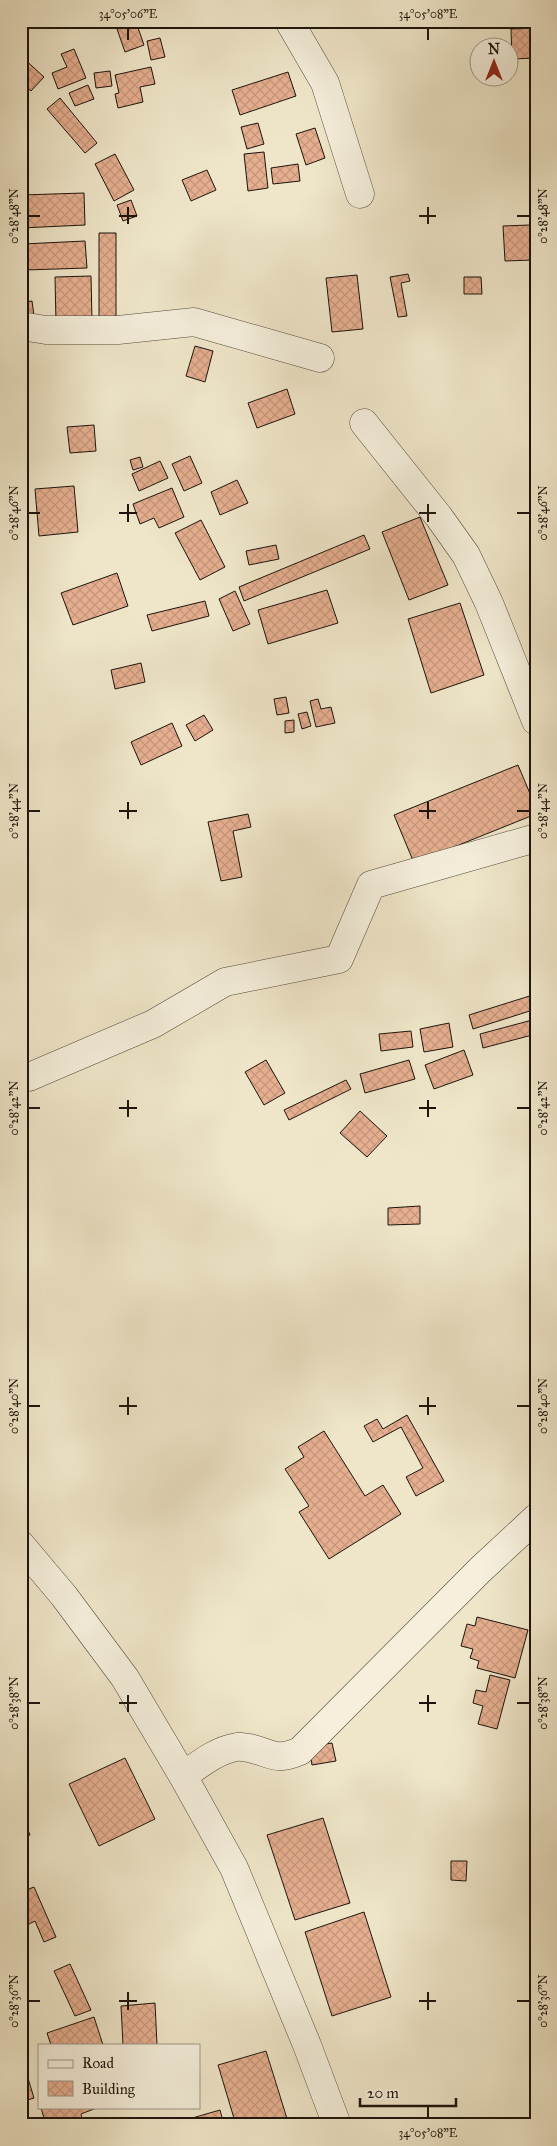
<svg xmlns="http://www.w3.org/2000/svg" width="557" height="2146" font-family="'IM FELL Great Primer',serif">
  <defs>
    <pattern id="building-cross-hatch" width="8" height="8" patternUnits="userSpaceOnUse" patternTransform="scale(1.25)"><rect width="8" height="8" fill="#e6af90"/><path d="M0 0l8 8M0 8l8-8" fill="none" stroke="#c5967b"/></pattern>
  </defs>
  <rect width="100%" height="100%" fill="#efe6c9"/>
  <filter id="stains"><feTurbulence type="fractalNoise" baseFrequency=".004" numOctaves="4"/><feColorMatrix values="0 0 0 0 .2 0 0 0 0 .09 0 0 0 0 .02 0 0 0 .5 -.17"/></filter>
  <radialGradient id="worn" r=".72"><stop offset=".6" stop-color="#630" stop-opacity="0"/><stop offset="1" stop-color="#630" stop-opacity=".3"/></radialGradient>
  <path fill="url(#building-cross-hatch)" stroke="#1c140c" d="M252 21H274V25L253 28Z
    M136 22 144 45 125 52 117 29Z
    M536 28V58L512 59 511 29Z
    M160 38 165 57 151 60 147 41Z
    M74 49 86 78 58 89 52 73 67 67 61 54Z
    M21 56 44 77 31 91 21 83Z
    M151 67 155 84 140 87 143 102 118 108 115 94 119 93 115 75Z
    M110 71 112 86 96 88 94 73Z
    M288 72 296 96 240 115 232 90Z
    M88 85 94 99 75 106 69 93Z
    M60 98 97 143 85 153 47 109Z
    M258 123 264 144 247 149 241 127Z
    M315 128 325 158 306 165 296 134Z
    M264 152 268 188 248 191 244 154Z
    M115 154 134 190 114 201 95 164Z
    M298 164 300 181 273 184 271 168Z
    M207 170 216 190 191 201 182 180Z
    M84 193 85 225 21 228V195Z
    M131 200 137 216 123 221 117 205Z
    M530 225 532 260 505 261 503 226Z
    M99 233H116V319H99Z
    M85 241 87 268 25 270 23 244Z
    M408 274 410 281 401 283 407 316 398 317 390 277Z
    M357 275 363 329 332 332 326 278Z
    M91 276 92 322 56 323 55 277Z
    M464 277H481L482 294H464Z
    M32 301 34 316 21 317V303Z
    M195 346 213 351 205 382 186 376Z
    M287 389 295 414 257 428 248 403Z
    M94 425 96 451 70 453 67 427Z
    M190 456 202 483 184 491 172 464Z
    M140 457 143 467 133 470 130 460Z
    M160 461 168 478 139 491 132 474Z
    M237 480 248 503 220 515 211 492Z
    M74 486 78 532 39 536 35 489Z
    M172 488 184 517 159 528 154 518 140 524 133 504Z
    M420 517 448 585 409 600 382 532Z
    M201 520 225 567 200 580 175 533Z
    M364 535 370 549 244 601 239 587Z
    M276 545 279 559 249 565 246 551Z
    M117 573 128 606 73 625 61 593Z
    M327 590 338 623 268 644 258 610Z
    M235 591 250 624 233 631 219 599Z
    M205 601 209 616 152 631 147 615Z
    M460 603 484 675 431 693 408 619Z
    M141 663 145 682 115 689 111 670Z
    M286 697 289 713 277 715 274 699Z
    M318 699 321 709 331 707 335 723 316 727 310 701Z
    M307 712 311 726 302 729 298 714Z
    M204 715 213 730 195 741 186 725Z
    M294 720V732L285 733V721Z
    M172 723 182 746 141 765 131 742Z
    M518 765 536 808V814L414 863 394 815Z
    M248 814 251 827 233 831 242 877 221 881 208 822Z
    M536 994V1009L473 1029 469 1015Z
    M536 1019V1034L483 1048 480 1034Z
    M449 1023 453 1047 424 1052 420 1029Z
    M411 1031 413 1047 381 1051 379 1034Z
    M464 1050 473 1075 434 1089 425 1065Z
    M266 1060 285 1093 264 1105 245 1072Z
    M409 1060 415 1079 365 1093 360 1074Z
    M346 1080 351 1089 289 1120 284 1110Z
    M360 1111 387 1136 367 1157 340 1133Z
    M420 1206V1224L388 1225V1208Z
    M407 1415 444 1481 416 1496 406 1477 423 1468 401 1427 373 1442 364 1426 377 1419 383 1429Z
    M324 1431 365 1496 383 1485 401 1514 329 1559 299 1512 309 1506 285 1469 304 1457 298 1447Z
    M477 1617 528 1630 515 1678 477 1668 479 1661 470 1658 473 1649 461 1646 467 1624 475 1626Z
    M490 1675 510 1680 497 1729 478 1724 483 1706 473 1703 476 1690 486 1692Z
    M332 1743 336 1761 312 1765 309 1747Z
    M125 1758 155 1819 99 1846 69 1784Z
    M21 1812 30 1835 21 1838Z
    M323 1818 350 1903 295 1920 267 1835Z
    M451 1861H467L466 1881 451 1880Z
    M34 1887 56 1937 44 1942 35 1921 21 1928V1892Z
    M364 1912 391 1997 332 2016 305 1932Z
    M70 1964 91 2010 75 2016 54 1971Z
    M155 2003 157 2045H123L121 2006Z
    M94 2017 103 2045H51L47 2033Z
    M266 2051 289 2125H236L218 2065Z
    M24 2065 34 2098 21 2102V2066Z
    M44 2107H99L81 2114 82 2119 67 2125H46L41 2108Z
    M220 2110 224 2125H168Z"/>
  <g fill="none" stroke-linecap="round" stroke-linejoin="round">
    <defs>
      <path id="minor" d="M289 21 325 83 360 194
        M21 326 46 330H118L194 322 320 358
        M364 423 439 517 466 555 489 603 536 721
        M21 1076 29 1077 153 1024 225 982 339 959 371 885 536 838
        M21 1545 64 1596 125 1678 183 1776 234 1868 307 2045 337 2125
        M183 1776C200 1764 217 1750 237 1747 241 1746 245 1748 249 1748 272 1753 275 1762 300 1751L480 1570 536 1518"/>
    </defs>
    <use href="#minor" stroke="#51483b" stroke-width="29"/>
    <use href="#minor" stroke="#f5efdc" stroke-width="28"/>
  </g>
  <path fill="none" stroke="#1c140c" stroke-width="2" d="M128 28V40M428 28V40M128 207V224M428 207V224M28 216H40M119 216H137M419 216H436M517 216H530M128 504V522M428 504V522M28 513H40M119 513H137M419 513H436M517 513H530M128 802V819M428 802V819M28 811H40M119 811H137M419 811H436M517 811H530M128 1100V1117M428 1100V1117M28 1108H40M119 1108H137M419 1108H436M517 1108H530M128 1397V1415M428 1397V1415M28 1406H40M119 1406H137M419 1406H436M517 1406H530M128 1695V1712M428 1695V1712M28 1703H40M119 1703H137M419 1703H436M517 1703H530M128 1992V2010M428 1992V2010M28 2001H40M119 2001H137M419 2001H436M517 2001H530M428 2106V2118"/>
  <rect width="557" height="2146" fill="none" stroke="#efe6c9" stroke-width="55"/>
  <rect x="38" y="2044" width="162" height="65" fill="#f5efdc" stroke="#9e9789"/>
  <rect x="48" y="2060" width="25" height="8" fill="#f5efdc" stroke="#9e9789"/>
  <text x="82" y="2068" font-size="15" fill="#1c140c">Road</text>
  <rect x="48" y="2081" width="25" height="15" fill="url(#building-cross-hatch)" stroke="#9e9789"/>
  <text x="82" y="2094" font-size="15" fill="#1c140c">Building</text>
  <g transform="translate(494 62)"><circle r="24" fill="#f5efdc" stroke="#9e9789"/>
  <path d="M0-4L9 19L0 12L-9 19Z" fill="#8f2418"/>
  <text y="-8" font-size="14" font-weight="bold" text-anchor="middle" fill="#1c140c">N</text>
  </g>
  <path d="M360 2098v8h96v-8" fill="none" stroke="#1c140c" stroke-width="2.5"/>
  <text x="367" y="2098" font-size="15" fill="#1c140c" stroke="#f5efdc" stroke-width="4" paint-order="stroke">20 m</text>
  <rect x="28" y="28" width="502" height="2090" fill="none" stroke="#1c140c" stroke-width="2"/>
  <g font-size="12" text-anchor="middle" fill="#1c140c">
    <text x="128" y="18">34°05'06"E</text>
    <text x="428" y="18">34°05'08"E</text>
    <text transform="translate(14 216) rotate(-90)" y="4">0°28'48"N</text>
    <text transform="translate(543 216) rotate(-90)" y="4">0°28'48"N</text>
    <text transform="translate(14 513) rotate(-90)" y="4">0°28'46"N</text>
    <text transform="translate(543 513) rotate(-90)" y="4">0°28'46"N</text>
    <text transform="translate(14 811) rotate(-90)" y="4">0°28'44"N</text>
    <text transform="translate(543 811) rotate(-90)" y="4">0°28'44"N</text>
    <text transform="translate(14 1108) rotate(-90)" y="4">0°28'42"N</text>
    <text transform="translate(543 1108) rotate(-90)" y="4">0°28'42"N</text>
    <text transform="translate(14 1406) rotate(-90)" y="4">0°28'40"N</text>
    <text transform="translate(543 1406) rotate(-90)" y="4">0°28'40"N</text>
    <text transform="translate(14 1703) rotate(-90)" y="4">0°28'38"N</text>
    <text transform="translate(543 1703) rotate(-90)" y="4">0°28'38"N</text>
    <text transform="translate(14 2001) rotate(-90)" y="4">0°28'36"N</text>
    <text transform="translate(543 2001) rotate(-90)" y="4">0°28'36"N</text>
    <text x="428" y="2137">34°05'08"E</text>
  </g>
  <rect width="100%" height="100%" filter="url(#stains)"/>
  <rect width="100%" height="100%" fill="url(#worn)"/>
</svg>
